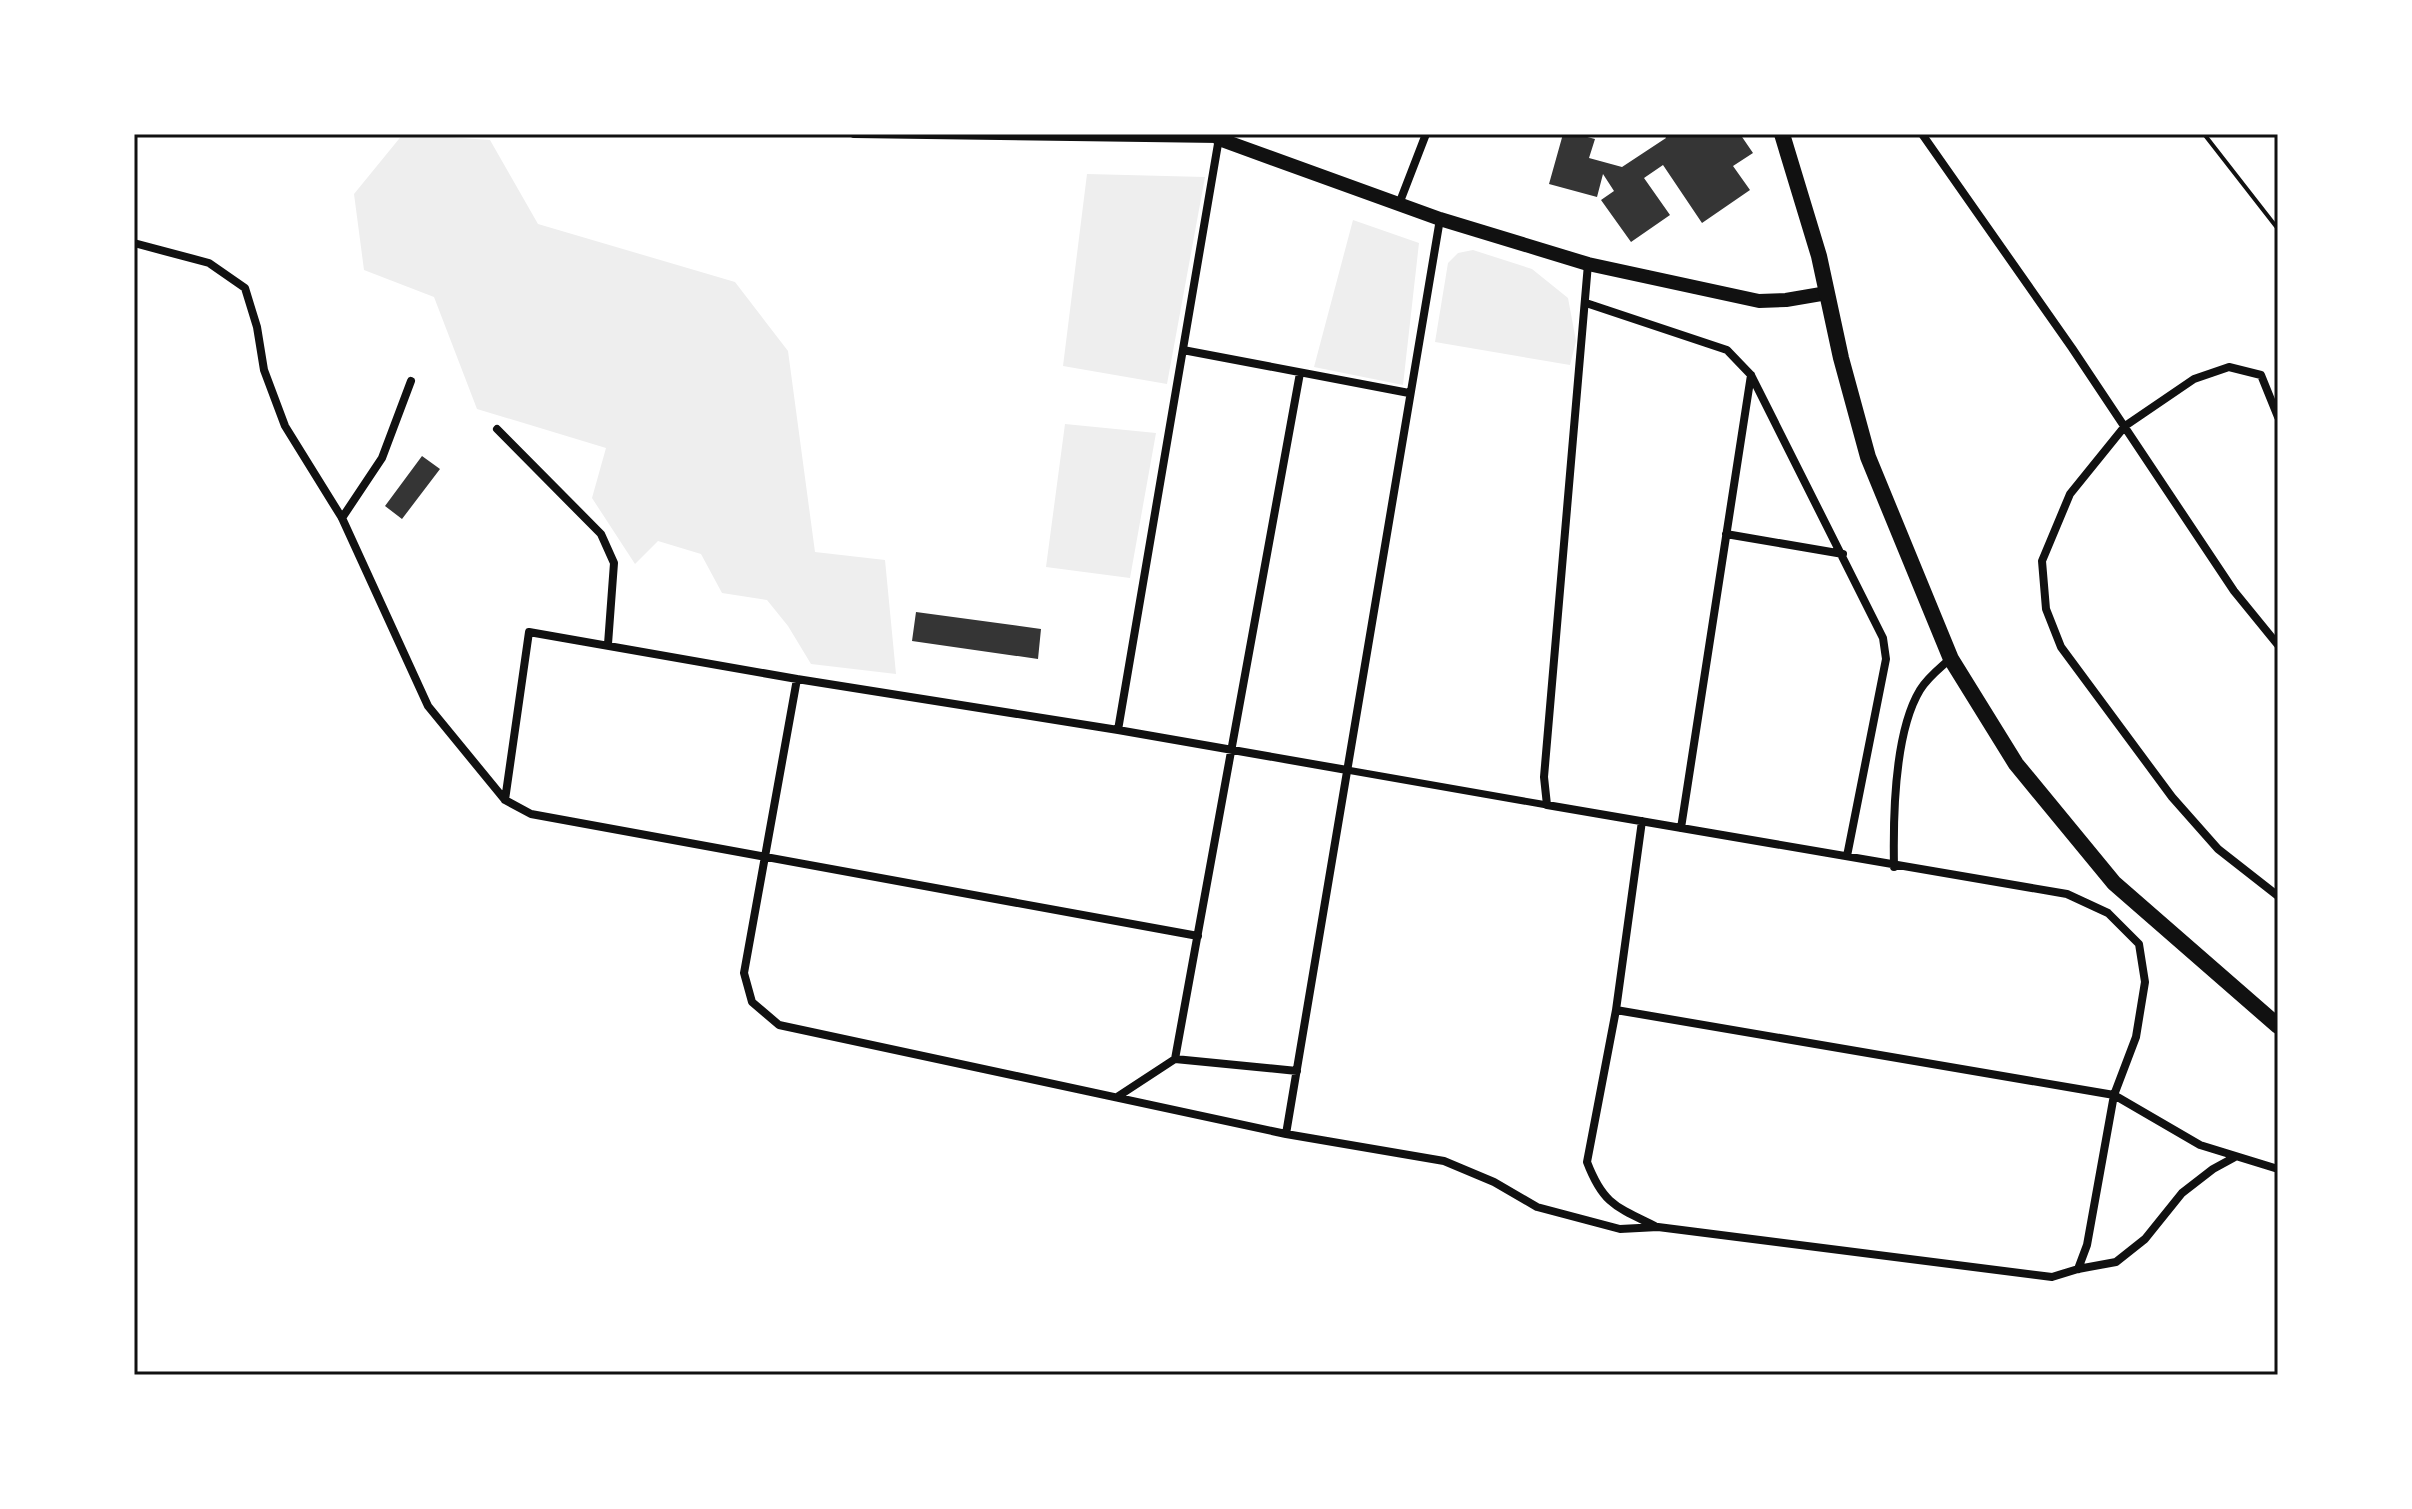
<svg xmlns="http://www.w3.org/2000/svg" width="2412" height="1509" font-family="Montserrat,sans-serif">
  <rect width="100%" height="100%" fill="#fff"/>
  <path fill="#eee" d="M403 134 490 140 538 224 735 282 788 351 815 552 885 560 896 674 811 664 788 626 767 600 722 593 701 554 658 541 635 564 592 498 606 448 477 409 434 297 364 270 354 194Z
    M1087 174 1205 177 1167 384 1063 366Z
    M1353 220 1419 243 1403 385 1314 367Z
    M1473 250 1532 269 1568 298 1576 341 1570 365 1435 342 1448 263 1458 253Z
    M1065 424 1156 433 1130 578 1046 567Z"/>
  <path fill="#353535" d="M1563 134H1576L1595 139 1589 158 1622 167 1666 138 1664 134H1740L1753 153 1733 166 1750 190 1702 223 1663 165 1644 178 1670 215 1631 242 1601 200 1614 191 1603 174 1597 197 1549 184Z
    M422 456 440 469 402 519 385 506Z
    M916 612 1041 629 1038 659 912 641Z"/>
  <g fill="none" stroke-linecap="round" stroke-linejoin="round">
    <path stroke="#111" stroke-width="4" d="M2204 134 2278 229"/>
    <path stroke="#111" stroke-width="7" d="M1347 770 1547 805"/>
    <path stroke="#111" stroke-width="8" d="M854 134 1219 139
      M1922 134 2072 348 2234 591 2278 645
      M1399 204 1426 134
      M134 243 209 263 245 288 257 327 264 370 285 426 342 518 428 706 505 800 531 814 1198 936
      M1588 264 1544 777 1547 805 2067 894 2108 913 2139 944 2145 982 2136 1037 2114 1095 2087 1245 2078 1269
      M1586 303 1727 350 1751 375 1883 638 1886 659 1847 856
      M1183 350 1409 393
      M2278 417 2261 375 2229 367 2194 379 2125 426 2070 494 2042 561 2046 609 2061 647 2172 797 2218 849 2278 896
      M497 429 601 534 614 563 608 644
      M342 518 382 458 411 381
      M1726 534 1843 554
      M797 679 744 973 752 1002 779 1025 1286 1134 1444 1161 1494 1182 1537 1207 1620 1229 1658 1227 2052 1277 2078 1269 2116 1262 2145 1239 2182 1193 2213 1169 2235 1157
      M1118 730 1219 138
      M505 800 529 632 797 679 1118 730 1347 770
      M1642 821 1616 1010 1587 1162C1603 1204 1616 1207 1655 1226
      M1681 828 1751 375
      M1894 867C1893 817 1894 733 1920 690 1928 677 1939 669 1950 659
      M1616 1010 2114 1095 2200 1145 2278 1169
      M1175 1059 1300 373
      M1117 1097 1175 1059 1297 1071
      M1286 1134 1440 219"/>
    <path stroke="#111" stroke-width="14" d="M1219 139 1440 219 1588 264 1759 301 1786 300 1827 293"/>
    <path stroke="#111" stroke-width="16" d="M1782 134 1819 256 1841 358 1868 457 1951 659 2016 764 2114 883 2278 1026"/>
  </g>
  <rect width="2412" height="1509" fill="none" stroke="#ffffff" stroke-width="272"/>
  <rect x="136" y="136" width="2140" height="1237" fill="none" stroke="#111" stroke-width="3"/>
</svg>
